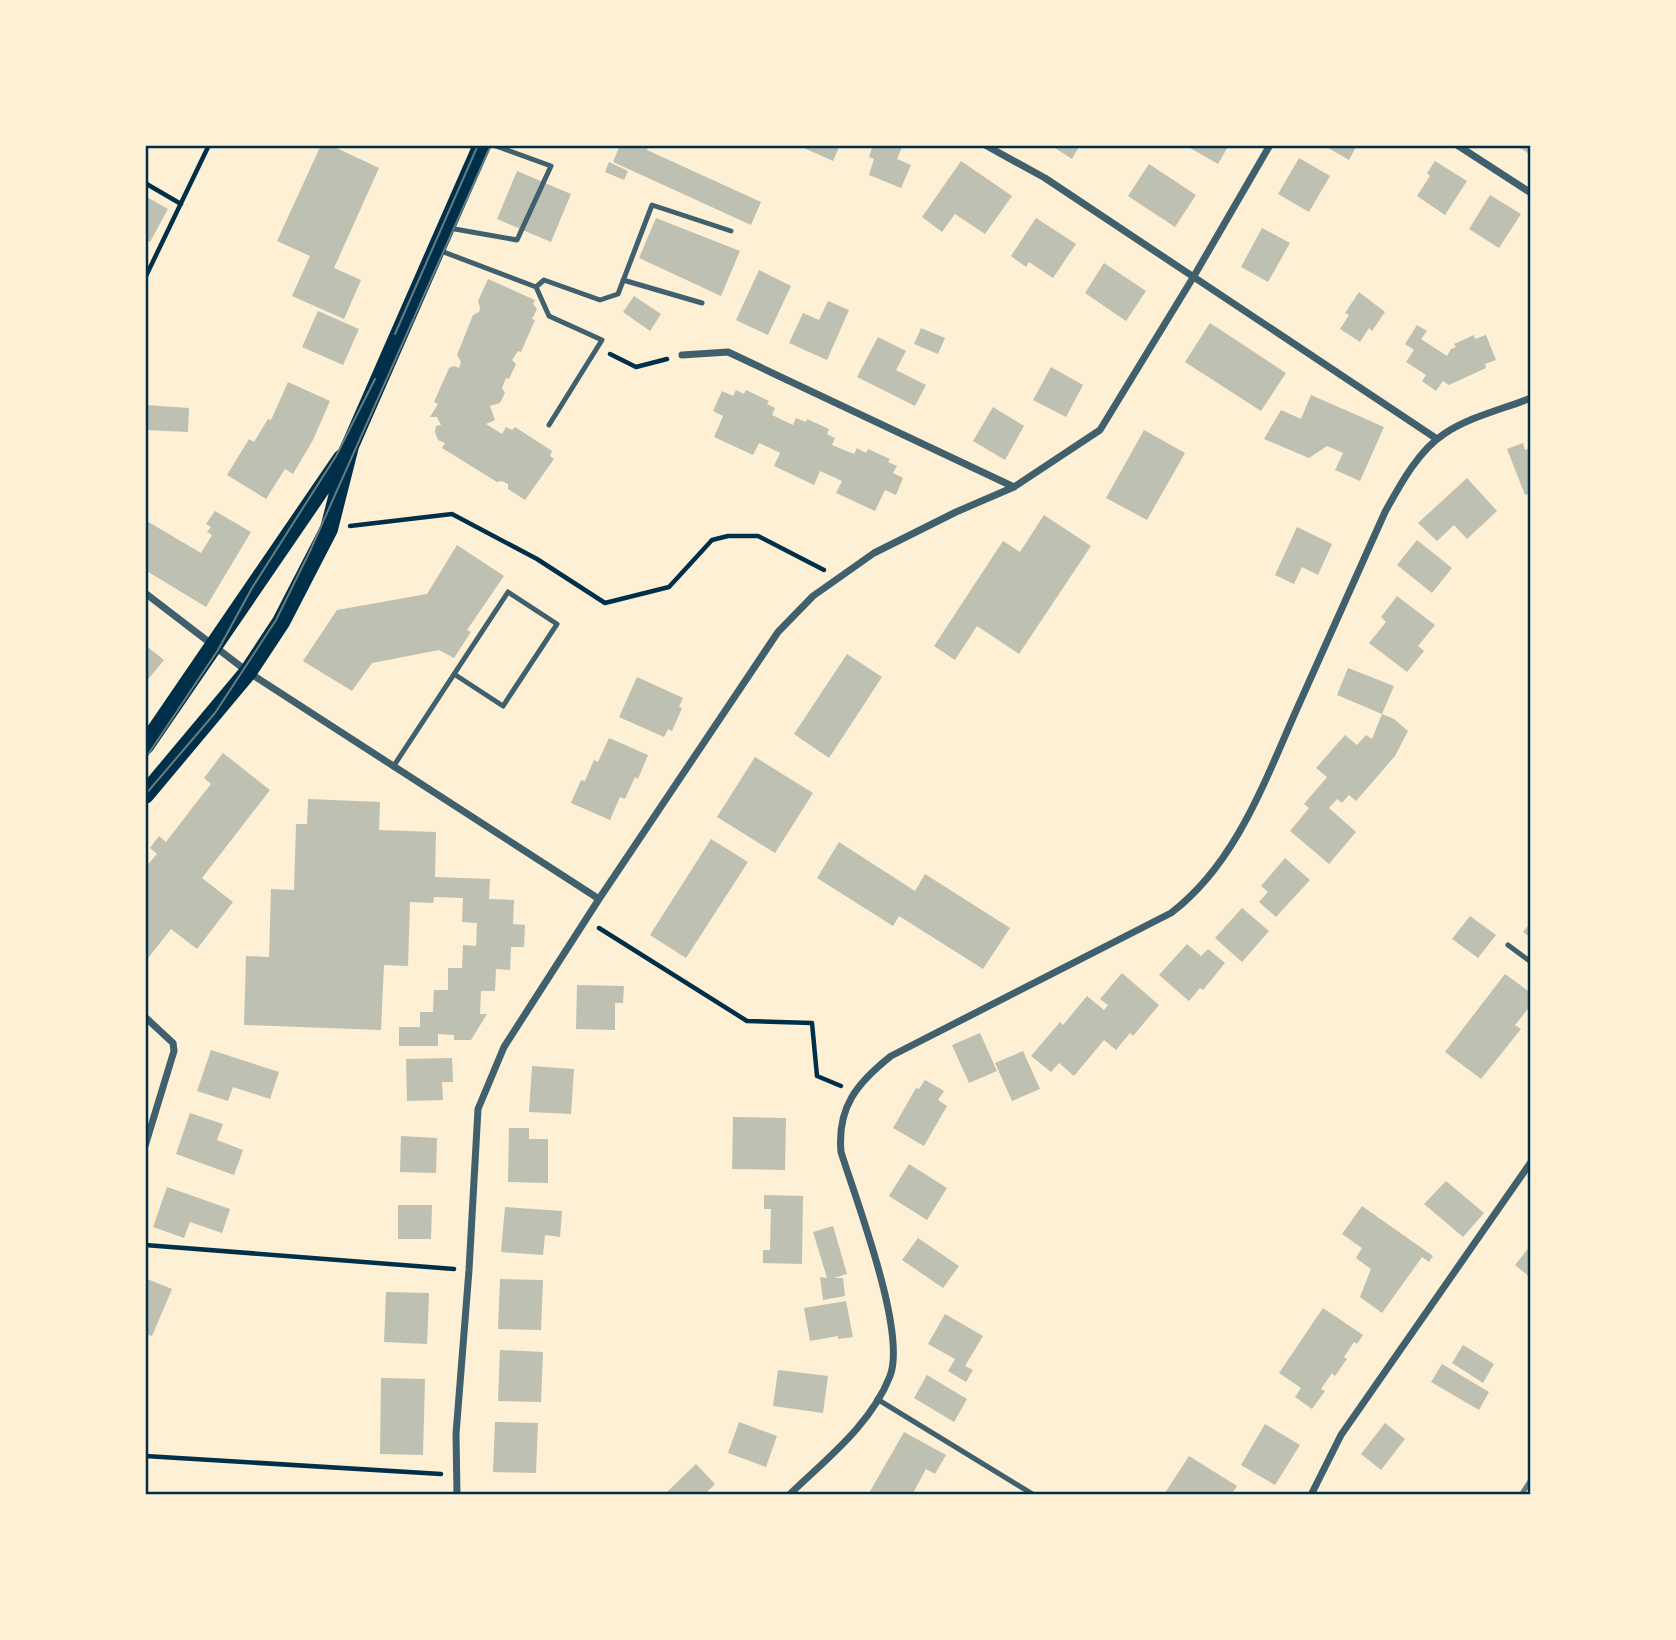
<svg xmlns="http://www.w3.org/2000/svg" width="1676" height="1640" font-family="'DM Sans',sans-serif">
  <rect width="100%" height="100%" fill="#fdf0d5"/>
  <path fill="#bec0b2" d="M321 145H330L379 168 334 268 361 280 344 319 292 296 310 256 277 241Z
    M620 145H649L647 150 761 202 751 225 613 162Z
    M797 145H840L833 161Z
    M873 145H903L897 159 911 165 901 188 869 175 874 159 869 157Z
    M1050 145H1080L1072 159Z
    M1185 145H1229L1218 164Z
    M1323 145H1357L1349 160Z
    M1515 145H1531V155Z
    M1299 158 1330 176 1309 212 1278 194Z
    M961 161 1012 196 985 234 955 214 942 232 922 217Z
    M1435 161 1467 181 1445 215 1417 196 1430 176 1427 173Z
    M609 162 628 171 624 180 605 172Z
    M1149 164 1196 195 1175 227 1128 196Z
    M517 171 571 194 551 242 497 219Z
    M1490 195 1521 214 1499 248 1469 229Z
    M145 196 168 209 150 242 145 239Z
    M656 218 740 251 721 296 639 258Z
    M1036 218 1076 244 1053 278 1029 262 1026 267 1011 256Z
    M1262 228 1290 243 1268 282 1241 267Z
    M1104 263 1146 291 1126 321 1085 293Z
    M759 270 791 286 768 335 736 320Z
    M488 279 535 300 533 304 537 309 532 319 535 320 521 352 518 351 512 360 516 364 509 379 506 378 502 388 505 393 500 403 490 406 495 420 486 424 502 434 506 427 512 430 515 427 552 451 550 456 554 459 525 500 508 489V484L502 481 497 482 442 448 445 443 438 440 435 432 436 426 441 425 437 417H430L438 404 434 402 449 368 454 366 459 368 461 362 457 355 473 315 479 312 480 307 478 301Z
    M1359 292 1385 312 1372 331 1369 328 1360 342 1340 329 1349 315 1345 313Z
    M634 296 661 314 650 331 623 312Z
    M828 301 849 310 827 360 789 343 803 313 819 320Z
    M318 311 359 329 343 365 302 347Z
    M1210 323 1286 373 1261 411 1185 362Z
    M1417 325 1427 331 1421 339 1447 356 1451 349 1456 347 1454 344 1474 335 1475 339 1486 335 1496 360 1485 364 1486 368 1449 385 1443 381 1436 391 1422 381 1426 375 1406 362 1414 350 1405 344Z
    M921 328 945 338 938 354 914 344Z
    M878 337 906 351 896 370 926 385 915 406 857 377Z
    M1051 367 1083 385 1066 417 1033 400Z
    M288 382 330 401 313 440 293 474 285 469 266 499 227 475 249 439 254 442 268 419 271 420Z
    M736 390 744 394 746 390 769 401 767 404 775 408 772 415 793 425 796 418 806 422 807 419 829 429 827 434 835 438 832 445 844 450 854 454 857 448 866 453 868 449 890 459 888 462 897 466 893 473 903 478 896 495 885 490 875 511 836 493 842 481 820 471 814 485 774 466 780 453 770 448 759 443 753 455 714 437 723 416 713 411 722 391 733 396Z
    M1311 395 1384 427 1360 481 1335 470 1343 453 1327 446 1309 458 1264 439 1281 410 1301 419Z
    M145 405 189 408 188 432 145 430Z
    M993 407 1024 426 1005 460 973 441Z
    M1144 430 1185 453 1147 520 1106 498Z
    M1523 443 1525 450 1531 448V493L1525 495 1507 449Z
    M1467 478 1497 511 1467 539 1454 525 1437 541 1418 523Z
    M215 511 251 532 206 607 145 570V520L201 553 212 535 207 532 211 527 206 524Z
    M1044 515 1091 546 1019 654 977 626 955 660 934 646 1003 541 1020 552Z
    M1297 527 1332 544 1318 575 1302 567 1294 584 1275 575Z
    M1417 540 1452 568 1432 593 1397 565Z
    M457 545 504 576 467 630 471 632 454 658 439 650 372 663 352 691 303 661 337 610 427 594Z
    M1397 596 1435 625 1418 646 1424 651 1407 672 1369 643 1386 622 1381 617Z
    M145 645 164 660 145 683Z
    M847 654 882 677 829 758 794 734Z
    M1348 668 1394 686 1382 714 1337 695Z
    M637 677 683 698 679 707 682 708 672 731 668 729 664 737 619 717Z
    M1382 714 1394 719 1408 731 1395 756 1356 801 1349 795 1342 803 1337 799 1329 808 1356 832 1329 864 1290 831 1309 808 1304 804 1327 777 1316 768 1345 735 1357 745 1366 735 1372 739Z
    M609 738 648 755 638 779 635 777 625 799 620 797 610 820 571 803 581 780 585 781 594 760 598 762Z
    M223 753 270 790 202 878 233 902 197 949 171 929 145 962V868L157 854 150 848 159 836 166 842 196 803 211 784 204 778Z
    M755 757 813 793 775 853 717 817Z
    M308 799 380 802 379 830 436 832 435 877 490 879 489 899 514 900 513 924 525 925 524 947H511L510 970 496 969 495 991H481L480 1014H487L471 1040H454V1035L438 1034V1046H399V1027H420V1012H433L434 990H448V968H462L463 945 476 946 477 923 462 922 463 898 434 897 433 903 410 902 408 966 384 965 381 1030 244 1025 246 956 269 957 271 889 294 890 296 824H307Z
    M711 839 748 862 686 958 650 935Z
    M839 842 915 891 925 874 1010 928 983 969 899 916 893 926 817 878Z
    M1285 858 1310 880 1276 917 1259 902 1268 892 1261 886Z
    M1242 908 1269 931 1242 962 1215 938Z
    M1470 916 1496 935 1478 958 1452 939Z
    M1531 922V938L1523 932Z
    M1187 944 1201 956 1208 949 1225 963 1203 990 1200 988 1189 1001 1159 975Z
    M1122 973 1159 1005 1133 1036 1130 1033 1116 1050 1104 1040 1074 1076 1059 1063 1051 1072 1031 1056 1060 1022 1063 1025 1087 996 1104 1010 1108 1005 1100 999Z
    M1505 974 1531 993V1005L1515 1025 1521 1029 1481 1079 1445 1052Z
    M577 985 624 986 623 1003H615V1030L576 1029Z
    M980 1033 997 1071 969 1083 952 1045Z
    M211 1050 279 1072 270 1099 233 1087 228 1101 197 1091Z
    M1023 1051 1040 1089 1012 1101 995 1063Z
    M452 1058 453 1082H442L443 1100 407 1101 406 1059Z
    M532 1066 574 1069 571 1114 529 1112Z
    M925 1080 944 1091 938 1100 947 1106 924 1146 893 1128 916 1088 919 1089Z
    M190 1113 223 1124 217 1140 243 1150 234 1175 176 1154Z
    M733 1117 786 1118 785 1170 732 1169Z
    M509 1128H529V1139H548V1183L508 1182Z
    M401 1136 437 1138 436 1173 400 1172Z
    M909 1164 947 1188 927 1220 889 1196Z
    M1446 1181 1484 1213 1463 1237 1424 1204Z
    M167 1187 230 1209 222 1233 190 1222 184 1238 153 1227Z
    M764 1195 803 1196 802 1264 763 1263V1250H770L771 1209H764Z
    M398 1205H432L431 1239H398Z
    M1362 1206 1433 1256 1429 1262 1422 1257 1382 1313 1360 1297 1371 1269 1356 1258 1362 1248 1342 1234Z
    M505 1207 562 1211 560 1237 545 1235 543 1255 501 1252Z
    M833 1226 847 1274 834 1278H843L845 1296 823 1300 820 1277 827 1278 813 1232Z
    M918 1238 959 1266 943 1288 902 1260Z
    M1531 1245V1278L1515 1265Z
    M145 1278 172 1289 152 1336 145 1334Z
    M500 1279 543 1280 541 1330 498 1329Z
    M386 1292 429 1293 427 1344 384 1342Z
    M846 1301 853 1337 838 1339V1336L810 1341 804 1308Z
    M1323 1308 1363 1335 1357 1344 1354 1342 1344 1357 1347 1359 1335 1376 1332 1373 1321 1389 1325 1391 1312 1409 1295 1397 1301 1388 1279 1373Z
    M945 1314 983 1336 965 1366 973 1370 966 1382 948 1371 955 1359 928 1344Z
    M1463 1345 1494 1364 1483 1383 1452 1363Z
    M500 1350 543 1352 541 1402 498 1401Z
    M1442 1364 1489 1392 1479 1410 1431 1382Z
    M778 1370 828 1376 823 1413 773 1406Z
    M927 1375 967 1399 954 1422 914 1398Z
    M381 1378 425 1379 423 1455 380 1454Z
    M495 1422 538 1423 536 1473 493 1472Z
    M739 1422 777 1436 766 1467 728 1453Z
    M1385 1423 1405 1439 1381 1470 1361 1454Z
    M1265 1424 1300 1445 1275 1485 1241 1465Z
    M904 1432 946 1455 935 1474 926 1469 912 1495H868Z
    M1189 1456 1237 1486 1231 1495 1165 1493Z
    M696 1464 715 1484 707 1492 709 1495H669L667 1492Z"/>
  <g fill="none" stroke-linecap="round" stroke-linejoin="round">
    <path stroke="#003049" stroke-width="4.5" d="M145 183 181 204
      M145 278 209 145
      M610 354 636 367 667 359
      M350 526 452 514 537 559 605 603 669 587 712 540 728 536H758L824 570
      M599 928 747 1021 812 1023 817 1076 841 1086
      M145 1245 454 1269
      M145 1456 441 1474"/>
    <path stroke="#3f606c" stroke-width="5" d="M449 228 517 240 551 166 493 145
      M441 251 536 287 549 316 602 340 549 425
      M623 280 702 303
      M536 287 544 280 600 300 618 294 652 205 731 231
      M393 767 508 592 557 624 503 706 454 674
      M1508 945 1531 962
      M877 1399 1034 1495"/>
    <path stroke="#3f606c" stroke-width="7" d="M985 145 1045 178 1437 439
      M1457 145 1531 193
      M682 355 728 352 1014 487
      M145 593 248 672 599 899
      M145 1017 173 1043 174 1051 145 1146
      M457 1495 456 1434 469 1270 478 1109 504 1047 599 899 778 632 813 596 874 553 956 512 1014 487 1100 430 1194 276 1270 145
      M789 1495C825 1460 871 1425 890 1376 907 1332 856 1200 841 1152 837 1107 857 1083 891 1056L1171 913C1238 862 1266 777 1300 702 1328 639 1357 576 1385 512 1400 485 1418 451 1444 434 1469 417 1503 409 1531 398
      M1311 1495 1341 1435 1531 1162"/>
    <path stroke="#003049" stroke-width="18" d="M145 746 342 458
      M145 795 248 672 281 622 329 529 350 446 482 145"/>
    <path stroke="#657d81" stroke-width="2" d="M395 334 478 145
      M145 759 218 650 252 588 336 456 375 379
      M145 795 215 713 276 620 310 551 491 145"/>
    <path stroke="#657d81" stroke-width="5" d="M1521 1495 1531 1480"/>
  </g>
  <rect width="1676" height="1640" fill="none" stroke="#fdf0d5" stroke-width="294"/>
  <rect x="147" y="147" width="1382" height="1346" fill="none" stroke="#003049" stroke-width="2.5"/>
</svg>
